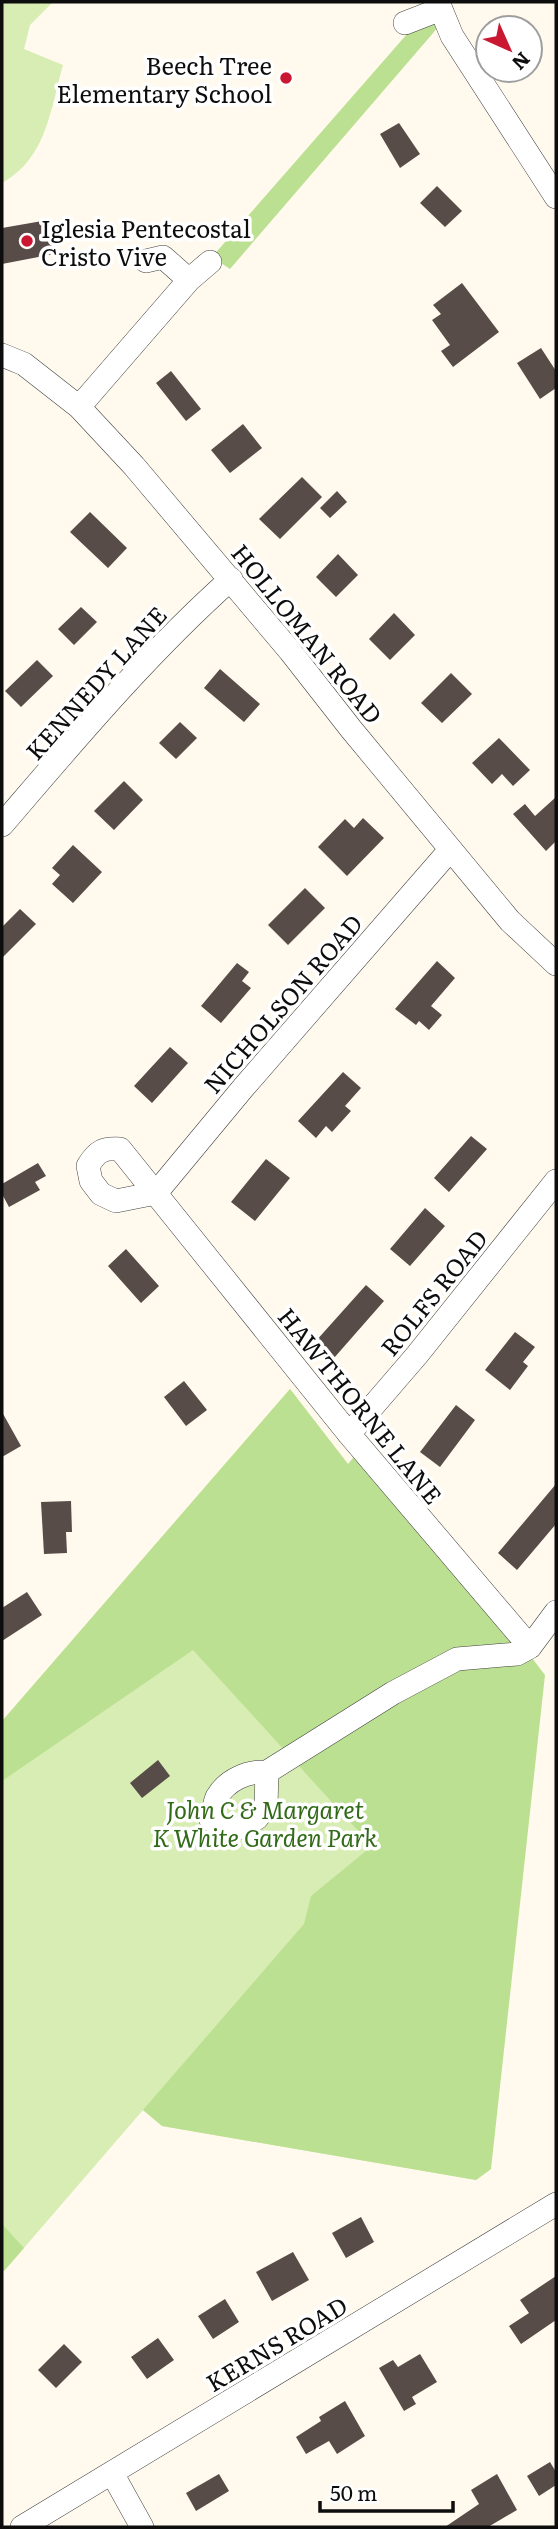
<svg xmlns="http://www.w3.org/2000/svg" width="558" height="2529" font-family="Literata,serif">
  <rect width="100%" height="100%" fill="#fffaed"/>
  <path fill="#d7edb3" d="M2 2H53L30 25 24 49 63 65C50 110 47 158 2 183Z
    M290 1389 348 1464 491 2169 476 2180 162 2126 143 2110 4 2271 2 2269V1722Z"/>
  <path fill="#bce091" d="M435 2 447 14 434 32 230 269 212 257Z
    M290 1389 348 1464 366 1442 545 1675 491 2169 476 2180 162 2126 143 2110 304 1924 311 1896 372 1846 193 1650 2 1781V1721Z
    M2 2224 24 2248 4 2271 2 2269Z"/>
  <path fill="#574c48" d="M399 123 420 154 400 168 380 134Z
    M437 186 462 211 445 227 420 203Z
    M48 220 54 254 2 264V228Z
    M462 283 499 332 453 367 441 351 450 345 432 320 441 314 433 305Z
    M541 348 556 371V388L540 399 517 363Z
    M171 371 201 409 186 421 156 383Z
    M243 424 262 448 230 473 211 450Z
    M302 477 322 497 280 539 259 519Z
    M337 491 347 502 330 518 320 508Z
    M90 512 127 548 108 568 70 532Z
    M338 554 358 575 336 597 316 577Z
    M81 607 97 622 74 645 58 629Z
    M394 613 415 635 390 660 369 639Z
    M37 660 53 676 21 707 5 691Z
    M220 669 260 704 244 722 204 688Z
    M451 673 472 694 442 723 421 703Z
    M180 722 197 738 176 759 159 743Z
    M499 738 530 770 513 786 502 774 492 784 472 763Z
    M124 781 143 800 114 830 94 811Z
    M556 797V841L546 851 513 814 525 804 535 816Z
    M363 818 384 838 347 876 318 847 345 819 354 828Z
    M73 845 102 872 73 903 52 884 60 875 52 868Z
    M305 888 325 908 288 945 268 925Z
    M20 909 36 924 2 958V927Z
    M437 961 455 978 431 1006 442 1015 429 1030 419 1021 416 1025 395 1009Z
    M237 963 249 972 242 981 251 988 221 1023 201 1006Z
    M170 1047 188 1063 152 1103 134 1086Z
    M343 1072 361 1088 345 1106 351 1111 332 1132 326 1126 316 1138 298 1121Z
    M471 1136 487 1149 449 1192 434 1178Z
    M266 1159 290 1178 255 1221 231 1202Z
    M38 1163 46 1176 35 1182 40 1190 9 1207 2 1194V1184Z
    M425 1208 445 1226 410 1266 390 1249Z
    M126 1249 159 1286 141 1303 108 1266Z
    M366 1285 384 1301 334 1358 315 1342Z
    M515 1332 535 1347 523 1362 528 1366 510 1390 485 1370Z
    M184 1381 207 1410 186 1426 164 1397Z
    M456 1405 475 1420 440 1467 420 1452Z
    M2 1412 21 1446 2 1457Z
    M556 1484V1524L517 1570 498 1553Z
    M71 1501 72 1532H66L67 1553 44 1554 41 1502Z
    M27 1592 42 1615 2 1641V1608Z
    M158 1760 170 1776 142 1798 130 1783Z
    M361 2217 374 2242 346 2258 332 2233Z
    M293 2252 309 2280 272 2301 256 2272Z
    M556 2276V2320L521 2344 509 2326 529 2313 520 2300Z
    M225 2299 239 2322 213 2339 198 2316Z
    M158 2338 174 2360 147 2379 131 2357Z
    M64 2344 82 2362 56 2388 38 2370Z
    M420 2354 437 2382 412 2397 416 2404 404 2411 379 2368 393 2360 398 2367Z
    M345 2401 365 2436 337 2454 329 2441 306 2454 296 2437 321 2421 319 2417Z
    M550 2462 556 2472V2485L539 2496 527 2476Z
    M219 2474 229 2491 196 2511 186 2493Z
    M497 2474 517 2510 488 2527H445L479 2504 471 2490Z"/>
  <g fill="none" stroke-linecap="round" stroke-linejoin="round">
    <defs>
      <path id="minor" d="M438 2 452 36 556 197
        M405 23 441 9
        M146 261 163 257 189 280
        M2 355 24 364 79 407 134 466 290 651 351 729 510 921 556 964
        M79 407 189 280 210 262
        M2 825C75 740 147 654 231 579
        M450 850 243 1088 156 1193 116 1201 101 1194 91 1181 88 1166C97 1151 103 1148 120 1149L349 1434 530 1647
        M349 1434 417 1355 556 1181
        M267 1772 266 1806 257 1818 240 1828 226 1829 211 1820C213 1813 214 1804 217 1797 227 1780 247 1771 267 1772L393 1693 457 1659 517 1654 530 1647 556 1612
        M112 2473 142 2527
        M22 2527 556 2204"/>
    </defs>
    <use href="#minor" stroke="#404040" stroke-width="24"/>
    <use href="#minor" stroke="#fff" stroke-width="23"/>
  </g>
  <g fill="#ca1833" stroke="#fff" stroke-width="2.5">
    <circle cx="286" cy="78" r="7"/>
    <circle cx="27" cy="241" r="7"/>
  </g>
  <g text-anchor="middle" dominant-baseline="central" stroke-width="7" stroke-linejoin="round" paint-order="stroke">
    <g font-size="24" fill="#0d0d0d" stroke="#fff" text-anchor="end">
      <text x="272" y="64">Beech Tree<tspan x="272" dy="28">Elementary School</tspan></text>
      <text x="41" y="227" text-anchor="start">Iglesia Pentecostal<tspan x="41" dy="28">Cristo Vive</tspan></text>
    </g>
    <g font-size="24" fill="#0d0d0d" stroke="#fff">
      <text transform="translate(308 633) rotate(51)">HOLLOMAN ROAD</text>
      <text transform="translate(95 682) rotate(-48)">KENNEDY LANE</text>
      <text transform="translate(282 1003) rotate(-49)">NICHOLSON ROAD</text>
      <text transform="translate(433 1292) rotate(-51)">ROLFS ROAD</text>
      <text transform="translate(361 1405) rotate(51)">HAWTHORNE LANE</text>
      <text transform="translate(276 2343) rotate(-31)">KERNS ROAD</text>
    </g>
    <g font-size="24" font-style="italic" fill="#316b17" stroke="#fff">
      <text x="265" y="1808">John C &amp; Margaret<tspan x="265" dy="28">K White Garden Park</tspan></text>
    </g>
  </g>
  <rect width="558" height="2529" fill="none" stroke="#0d0d0d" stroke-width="7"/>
  <g transform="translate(509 49) rotate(135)"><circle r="33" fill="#ffffff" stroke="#9e9e9e" stroke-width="2"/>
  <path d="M0-5L12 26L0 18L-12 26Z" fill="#ca1833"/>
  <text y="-10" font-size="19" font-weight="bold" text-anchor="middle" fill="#0d0d0d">N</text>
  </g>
  <path d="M320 2501v10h133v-10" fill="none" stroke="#0d0d0d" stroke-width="3.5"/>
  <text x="330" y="2501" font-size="21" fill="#0d0d0d" stroke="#ffffff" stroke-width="5" paint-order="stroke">50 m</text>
</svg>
